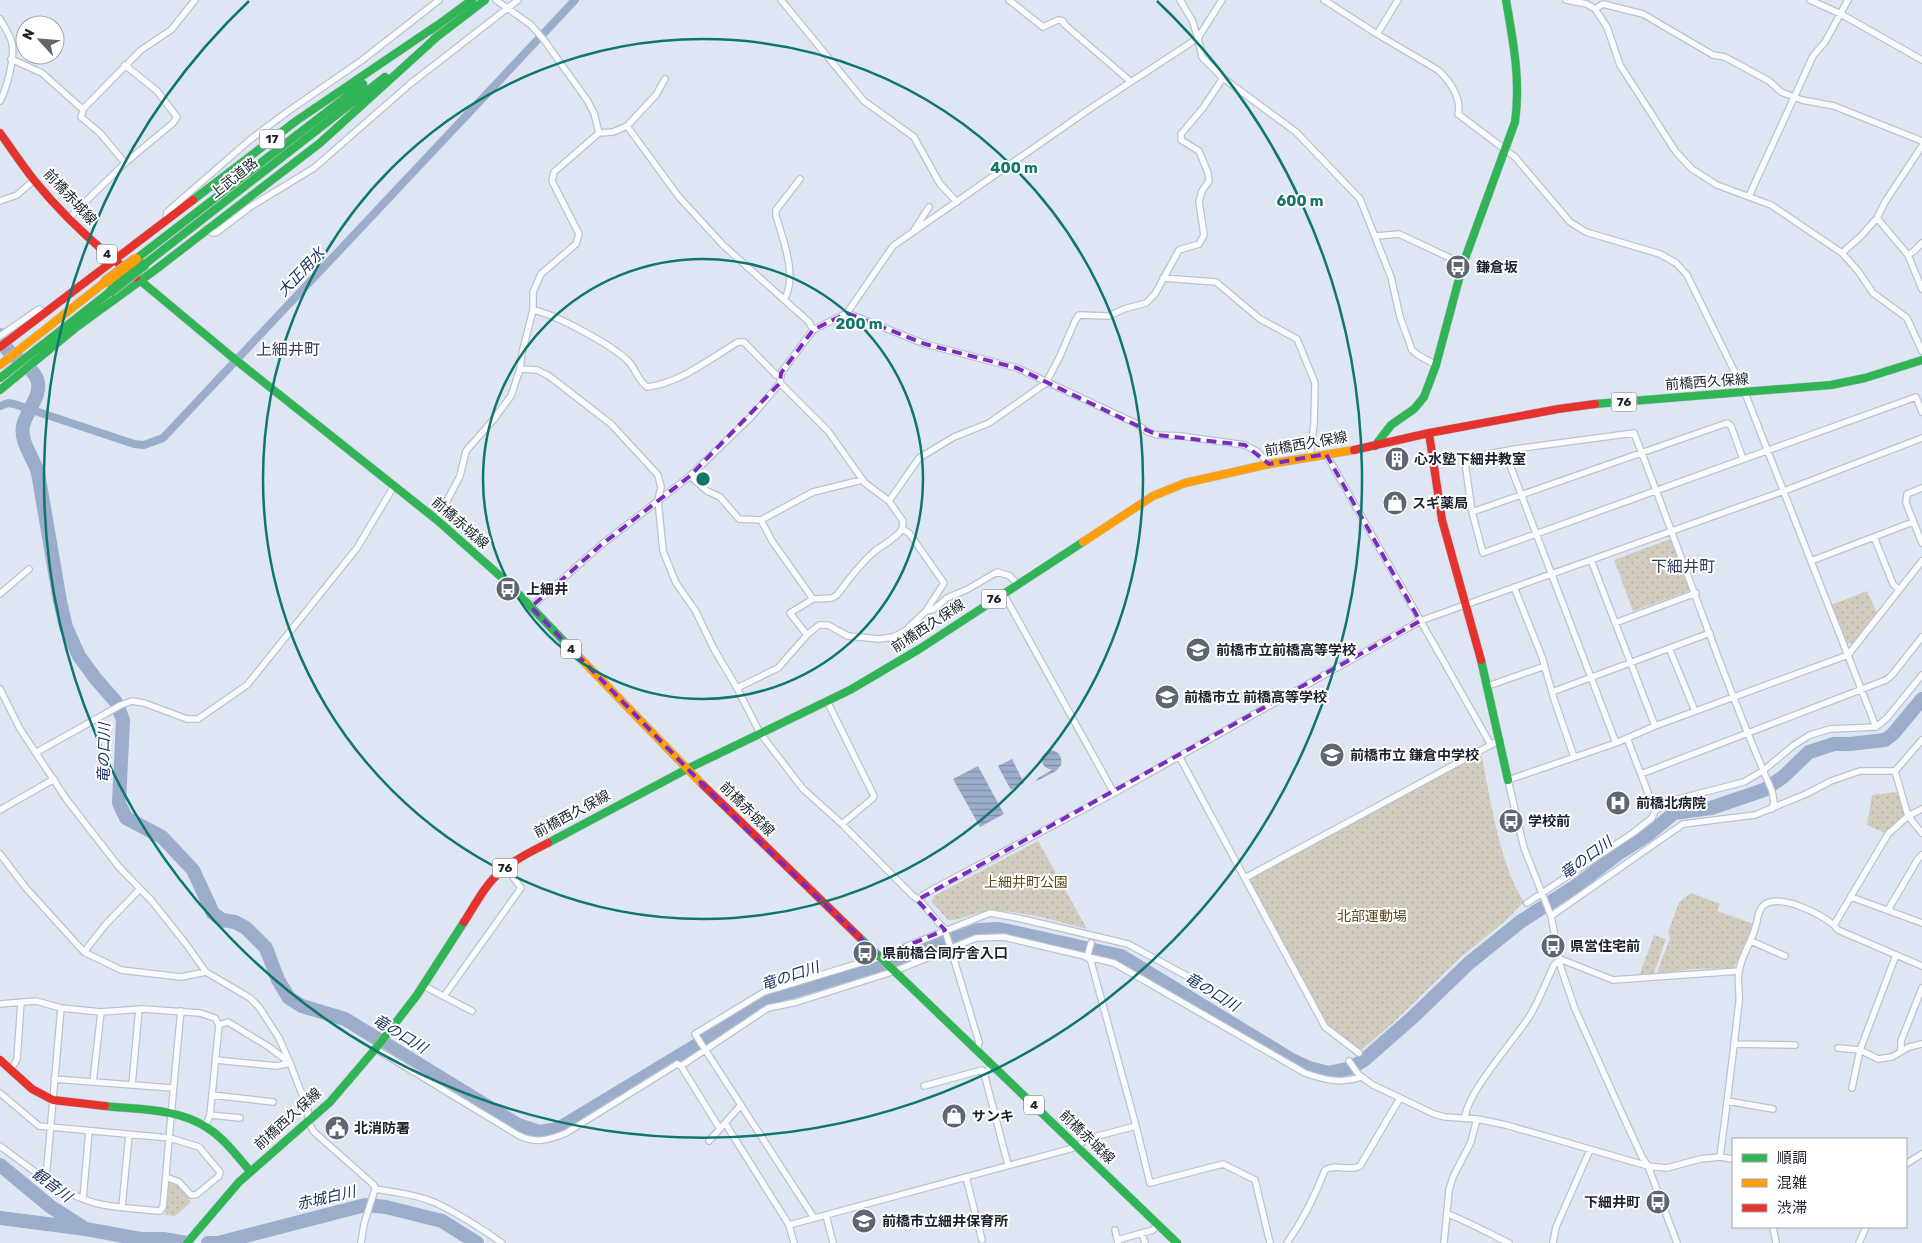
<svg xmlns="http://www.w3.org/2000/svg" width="1922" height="1243" font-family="Rubik,'Noto Sans JP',sans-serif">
  <defs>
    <pattern id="park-dots" width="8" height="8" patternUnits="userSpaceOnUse" patternTransform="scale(1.25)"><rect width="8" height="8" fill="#d1ccbd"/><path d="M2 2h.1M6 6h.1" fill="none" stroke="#b3afa3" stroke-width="1.8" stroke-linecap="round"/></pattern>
    <pattern id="water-rules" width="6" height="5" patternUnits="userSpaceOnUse" patternTransform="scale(1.25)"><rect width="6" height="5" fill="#9caccb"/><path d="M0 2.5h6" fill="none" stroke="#7e8ca5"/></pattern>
  </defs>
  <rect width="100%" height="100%" fill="#dee6f4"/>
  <path fill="url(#park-dots)" d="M1670 539 1673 541 1690 588 1689 591 1633 611 1614 560Z
    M1867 591 1877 613 1853 644 1846 643 1831 605Z
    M1481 754C1491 800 1499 863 1524 902L1504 922 1461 957 1393 1023 1359 1052 1326 1026 1250 883 1252 877Z
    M1897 792 1904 814 1901 819 1885 833 1867 825 1872 795Z
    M1038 841 1087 929C1055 921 1023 910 990 911 976 911 962 921 948 920L932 902 934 896Z
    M1691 893 1720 904 1717 911 1754 924 1734 968 1692 969 1659 974 1657 973 1670 938 1668 932 1679 902Z
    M1654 935 1666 939 1653 975 1639 976Z
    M172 1182 177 1185 191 1202 175 1216 165 1215 168 1184Z"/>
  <path fill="url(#water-rules)" d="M1049 750C1058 750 1063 757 1061 765L1056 771 1035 782 1038 778 1052 770C1045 768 1040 764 1042 756Z
    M1012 759 1024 783 1011 790 998 766Z
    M978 766 1004 814 980 827 953 779Z"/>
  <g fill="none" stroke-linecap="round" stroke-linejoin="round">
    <path stroke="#9caccb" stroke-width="8" d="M0 406 8 403 14 404 134 444 144 445 163 438 575 0"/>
    <path stroke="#9caccb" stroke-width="14" d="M0 335C2 340 3 346 7 349 16 360 31 365 37 379 43 395 26 411 23 426 20 443 34 458 38 473L60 601 66 627 79 656 95 678 116 702 123 720 119 803 126 818 162 837 193 870 213 913 222 920 235 922 246 928 266 948 278 980 289 998 302 1006 345 1019 518 1125 539 1132 558 1129 712 1036 764 1000 874 967 978 930 999 929 1121 956 1290 1059 1309 1068 1329 1073 1351 1068 1364 1060 1413 1017 1469 963 1520 922 1576 886 1619 853 1649 834 1674 813 1711 808 1764 790 1783 777 1809 752 1834 744H1849L1885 740 1893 734 1922 699
      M0 1165 51 1207 81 1226
      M0 1218 86 1229 140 1239H163L187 1243
      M208 1243H218L365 1205 386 1207 442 1221 477 1243"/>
    <defs>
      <path id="street" d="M496 0 531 25 544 40 587 100 594 113 599 133
        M781 0 864 101 914 137 940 184 957 202
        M1009 0 1043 27 1058 20 1063 21 1064 24 1130 81
        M1180 0 1192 20 1198 38 1202 57 1223 78 1296 132 1360 199 1391 277 1400 317 1412 350 1418 355 1436 365
        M1324 0 1377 34 1398 0
        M1566 0 1587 4 1595 9 1607 27 1620 65 1676 152 1692 169 1717 185 1771 205 1842 253 1858 271 1873 293 1907 318 1922 351
        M1810 0 1841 14 1922 60
        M1595 9 1603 4 1643 14 1713 55 1725 57 1769 81 1781 92 1802 100 1834 106 1922 141
        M0 19C4 26 10 35 12 43 15 57 7 88 0 101
        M1377 34 1438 70C1450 81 1462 99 1458 114L1515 157 1570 222 1586 232 1660 254 1676 263 1687 275 1745 393 1876 727
        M11 59 42 73 80 107 84 108 141 50 171 30 195 0
        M84 108 81 117 100 133 125 163
        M627 126 656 95 665 79
        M1749 196 1813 56 1825 42 1848 0
        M0 201 17 195 34 180
        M69 218 125 163 173 123 177 117 157 91 125 65
        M1877 218 1908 255 1922 289
        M166 220 167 212 251 139 287 112 361 61 439 0
        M206 229 213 233 217 232 250 207 314 168 410 84 518 0
        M913 232 929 207
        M1376 236 1399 234 1463 264
        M1842 253 1861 236 1877 218 1885 202 1922 146
        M1908 255 1914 251 1922 243
        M1163 278 1216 282 1260 319 1297 339 1315 383 1314 424 1310 457
        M784 300C798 277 783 239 776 216V210L800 179
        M533 310C555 314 614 346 629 362 636 370 638 380 647 387 680 383 710 359 738 342H744L776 375 781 377
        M847 313 925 344 1017 368 1135 423 1148 432 1157 435 1181 436 1245 445 1258 452 1269 464
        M0 336 39 309 45 313
        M520 369 537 370 549 376 611 424 658 475 661 487 658 500 663 551 676 583 695 610 714 649 737 688 760 733 803 789 842 824 912 895 920 901 945 930 979 1042 977 1050
        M1505 452 1616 743
        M1326 454 1491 745
        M690 476 707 491 720 497 739 519 761 520 813 492 862 480
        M1922 488 1907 494 1906 503 1922 543
        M889 501 919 458 954 437 989 423 1046 383 1060 356 1075 321 1079 315 1109 316 1124 309 1146 303 1155 294 1179 250 1199 244 1204 235 1199 202 1202 191 1209 181 1208 173 1199 151 1181 140V134L1203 108 1223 78
        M1472 512 1727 423 1731 426 1743 459
        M437 520 460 476 466 451 494 419 511 396 520 369 522 353 533 310V292L541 274 576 244 579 234 552 181 554 172 599 133 613 132 627 126 679 197 723 245 809 322 813 330
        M761 520 772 541 813 599
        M1874 537 1893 584 1899 590
        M1591 560 1655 726
        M1811 561 1913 522
        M1514 587 1542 657 1554 699 1574 757
        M1003 593 1114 793
        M0 594 29 569
        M531 607 601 545 690 476 751 417 780 383 781 373 813 330 847 313 893 246 1091 108 1198 38 1222 0
        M926 611 934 609 947 598 968 589 997 572 1010 576 1017 584
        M1615 623 1696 593
        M807 635 790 613 813 599 832 598 837 595C849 579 860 564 875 551 884 544 896 539 902 529
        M1669 648 1695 711
        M1488 686 1545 666
        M737 688 778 668 807 635 819 625H828L848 636 879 639 893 637 905 631 926 611 944 583 909 533 902 529 903 521 889 501 865 483 828 431 780 383
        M0 689 20 729 67 800 119 867 151 900 186 944 206 972 250 998 259 1007 279 1038 290 1063 308 1110V1121L314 1132 374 1185 375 1189 364 1224 361 1243
        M1552 692 1710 633
        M827 701 874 796 872 799 842 824
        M1627 738 1655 811 1670 801 1744 782 1764 770 1794 745 1810 735 1830 729 1876 727 1887 718 1922 675
        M37 752 121 705 132 701 144 703 187 719H198L247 685 357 548 394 486
        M1179 756 1325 1027 1359 1053
        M1895 771 1908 816 1922 833
        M1895 771 1922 740
        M1641 774 1886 680 1892 675 1922 637
        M1772 809 1774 802 1772 791C1721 674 1681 552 1634 433L1515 449 1467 458 1465 462 1472 512 1483 553C1628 500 1772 449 1916 397L1922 412
        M0 810 54 779
        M0 854 26 888 84 952 121 970 181 977 206 972
        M1245 878 1500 740
        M1851 897 1922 923
        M920 901 922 896 928 892 1114 793 1420 621 1784 491 1922 438
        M1527 903 1633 833 1652 818 1655 811
        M1888 910 1918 859 1922 855
        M1551 916 1683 824 1755 815 1806 794 1831 781 1860 771H1895
        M1834 925 1838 930 1922 966
        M1751 941 1785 956
        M84 952 106 924 140 889
        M1087 958 1091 943
        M1560 959 1613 980 1739 971
        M424 986 472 1011
        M444 996 521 888 506 867
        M0 1004 36 1001 61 1008 101 1012 142 1009 200 1013 215 1018 219 1025 210 1115 206 1125
        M219 1025 228 1022 269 1047 290 1063
        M1734 1044 1795 1045
        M1838 1048 1860 1050 1878 1059 1892 1057 1909 1047 1922 1044
        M376 1049 518 1135C535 1144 549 1140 566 1133L677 1064 681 1066 768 1008 797 1002 895 971 976 938 1004 937 1114 963 1305 1073C1325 1080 1340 1084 1361 1077
        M1901 1051V1041L1922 988
        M216 1060 277 1066 290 1063
        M1349 1061 1359 1075 1373 1085 1434 1114 1445 1117 1477 1119 1506 1125 1648 1166 1667 1168 1700 1159 1720 1157 1733 1159
        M681 1066 720 1129
        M994 1066 984 1073 1008 1165
        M11 1070 17 1059 21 1002
        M54 1079 172 1088
        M93 1082 101 1012
        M132 1085 139 1009
        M924 1086 982 1070 984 1073
        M1852 1088 1860 1050 1896 955
        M0 1093 39 1126 170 1138 199 1147 220 1172 219 1176 196 1195H191L179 1182 166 1177
        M212 1095 273 1102
        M1727 1101 1773 1109
        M210 1115 240 1118
        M1465 1118C1467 1092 1513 1042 1529 1017 1539 1001 1546 982 1554 965L1560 959
        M725 1123 789 1225 794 1243
        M1136 1126 1150 1183 1223 1164 1255 1180 1270 1243
        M709 1141 741 1105
        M0 1146C29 1167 59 1193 95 1203 115 1208 139 1209 160 1211L163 1207C169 1142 174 1077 181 1011
        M1720 1157C1727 1105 1733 1054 1739 1002 1740 992 1737 982 1739 972 1741 955 1752 942 1756 925 1758 919 1758 909 1764 905 1781 893 1820 914 1834 925L1888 834 1908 816 1922 809
        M1906 1164 1922 1154
        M966 1177 982 1240
        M46 1179 61 1008
        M375 1189C395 1192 417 1195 436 1203 459 1214 481 1228 502 1243
        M83 1199 89 1131
        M122 1207 129 1134
        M1448 1214C1469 1222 1488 1233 1509 1243
        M826 1215 833 1243
        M814 1218 695 1034 764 992 880 957 990 913 1018 918 1128 944 1187 976
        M789 1225 1077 1147 1086 1139 1136 1126 1090 958
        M1773 1227 1776 1243
        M1115 1230 1118 1243
        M1142 1233 1145 1243
        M1117 1240 1153 1230 1158 1224
        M1287 1243C1303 1220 1315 1196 1325 1170 1336 1163 1349 1172 1360 1166L1400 1098
        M1444 1243 1449 1190 1453 1177 1471 1142 1477 1119
        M1553 1243 1556 1227 1590 1150
        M1677 1243 1648 1166 1642 1157 1624 1118 1575 1009 1561 968 1551 916 1524 848 1508 780 1616 743 1655 726 1848 655 1922 561
        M1859 1243 1866 1227"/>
      <path id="fast" d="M431 30 472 0
        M434 39 485 0
        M193 200 296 121 436 26
        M136 259 363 84
        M145 264 385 77
        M136 277 232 357 437 520 508 583 581 659
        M0 378 111 291
        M0 390 78 326 155 270 320 143 439 35
        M1595 404 1831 385 1865 378 1922 360
        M1375 446 1391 425 1414 409 1424 397 1436 365 1463 264 1515 122C1521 80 1513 41 1506 0
        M1481 660 1508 780
        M548 843 687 769 850 690 921 648 1083 542
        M859 937 1177 1243
        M105 1106C139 1110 177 1108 206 1127 224 1138 237 1156 250 1171
        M187 1243 239 1182 330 1102 377 1047 417 995 464 922"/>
      <path id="slow" d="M0 365 105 282
        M1083 542 1153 496 1185 483 1269 464 1354 450
        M581 659 703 785"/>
      <path id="jam" d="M0 133C11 148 22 165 34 180 63 216 99 249 136 277
        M0 347 193 200
        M1429 433 1442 520 1481 660
        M1354 450 1429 433 1558 409 1595 404
        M703 785 859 937
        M464 922C475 905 485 885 501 871 515 859 532 851 548 843
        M0 1060 32 1089 53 1100 105 1106"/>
    </defs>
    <use href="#street" stroke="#bbc2ce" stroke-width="8"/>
    <use href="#fast" stroke="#bbc2ce" stroke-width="9"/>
    <use href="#slow" stroke="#bbc2ce" stroke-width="9"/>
    <use href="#jam" stroke="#bbc2ce" stroke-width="9"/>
    <use href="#street" stroke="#fafbfd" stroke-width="5.5"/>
    <use href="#fast" stroke="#30b455" stroke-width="8"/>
    <use href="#slow" stroke="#ff9f0a" stroke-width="8"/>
    <use href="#jam" stroke="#e5322d" stroke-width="8"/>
    <defs>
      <path id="fast-bridge" d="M111 291 145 264"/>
      <path id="slow-bridge" d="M105 282 136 259"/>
    </defs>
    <use href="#fast-bridge" stroke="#b5b5b4" stroke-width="12" stroke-linecap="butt"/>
    <use href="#slow-bridge" stroke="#b5b5b4" stroke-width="12" stroke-linecap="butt"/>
    <use href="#fast-bridge" stroke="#30b455" stroke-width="10"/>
    <use href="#slow-bridge" stroke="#ff9f0a" stroke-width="10"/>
  </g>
  <path fill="none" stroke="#7b2cbf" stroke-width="4" stroke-dasharray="10 6" stroke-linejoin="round" d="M847 313 925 344 1017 368 1157 435 1245 445 1269 464 1326 454 1420 621 917 900 945 930 880 957 742 825 531 607 601 545 690 476 780 383 781 373 813 330Z"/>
  <g fill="none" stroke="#0f766e" stroke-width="2.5">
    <circle cx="703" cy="479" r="220"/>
    <circle cx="703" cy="479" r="440"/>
    <path d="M1157 1A659 659 0 1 1 249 1"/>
  </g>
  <defs>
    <symbol id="bus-disc" viewBox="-11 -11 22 22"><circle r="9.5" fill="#5f6672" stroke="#fff"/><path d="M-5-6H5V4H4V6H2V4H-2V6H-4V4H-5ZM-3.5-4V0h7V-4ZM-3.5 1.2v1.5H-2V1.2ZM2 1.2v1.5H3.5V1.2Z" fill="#fff"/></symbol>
    <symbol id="building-disc" viewBox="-11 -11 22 22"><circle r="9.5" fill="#5f6672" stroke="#fff"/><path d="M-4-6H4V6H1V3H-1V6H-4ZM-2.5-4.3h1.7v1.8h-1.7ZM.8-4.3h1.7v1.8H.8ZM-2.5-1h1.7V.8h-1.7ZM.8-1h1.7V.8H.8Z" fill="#fff"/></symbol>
    <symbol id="shop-disc" viewBox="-11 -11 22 22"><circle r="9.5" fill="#5f6672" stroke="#fff"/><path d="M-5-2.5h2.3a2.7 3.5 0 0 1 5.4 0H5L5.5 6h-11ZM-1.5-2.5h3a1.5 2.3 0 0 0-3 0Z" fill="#fff"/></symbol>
    <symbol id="school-disc" viewBox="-11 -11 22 22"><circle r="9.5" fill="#5f6672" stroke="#fff"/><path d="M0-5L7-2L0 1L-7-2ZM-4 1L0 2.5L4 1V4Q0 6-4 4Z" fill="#fff"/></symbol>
    <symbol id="hospital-disc" viewBox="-11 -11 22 22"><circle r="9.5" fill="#5f6672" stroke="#fff"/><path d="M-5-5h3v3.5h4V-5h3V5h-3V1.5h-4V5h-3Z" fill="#fff"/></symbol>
    <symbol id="civic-disc" viewBox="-11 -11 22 22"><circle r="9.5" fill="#5f6672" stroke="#fff"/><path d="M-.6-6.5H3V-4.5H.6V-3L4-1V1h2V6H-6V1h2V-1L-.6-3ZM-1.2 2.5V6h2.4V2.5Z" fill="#fff"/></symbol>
  </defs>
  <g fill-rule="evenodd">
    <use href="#bus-disc" x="1444" y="253" width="28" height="28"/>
    <use href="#building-disc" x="1383" y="445" width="28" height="28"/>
    <use href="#shop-disc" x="1381" y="489" width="28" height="28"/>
    <use href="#bus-disc" x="494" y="575" width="28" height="28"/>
    <use href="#school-disc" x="1184" y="636" width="28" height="28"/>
    <use href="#school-disc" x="1153" y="683" width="28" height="28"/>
    <use href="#school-disc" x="1318" y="741" width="28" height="28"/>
    <use href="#hospital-disc" x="1604" y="789" width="28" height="28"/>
    <use href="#bus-disc" x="1497" y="807" width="28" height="28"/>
    <use href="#bus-disc" x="1539" y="932" width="28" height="28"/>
    <use href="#bus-disc" x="851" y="939" width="28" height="28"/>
    <use href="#shop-disc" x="940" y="1102" width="28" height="28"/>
    <use href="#civic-disc" x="323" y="1114" width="28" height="28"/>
    <use href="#bus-disc" x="1644" y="1188" width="28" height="28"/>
    <use href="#school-disc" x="850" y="1207" width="28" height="28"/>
  </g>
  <g text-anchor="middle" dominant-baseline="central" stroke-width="4" stroke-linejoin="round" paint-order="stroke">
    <g fill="#fff" stroke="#5f646b" stroke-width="1">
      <rect x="259.5" y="129.5" width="25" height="19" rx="4"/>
      <rect x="97" y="244.5" width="20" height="19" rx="4"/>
      <rect x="1611.5" y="392.5" width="25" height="19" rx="4"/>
      <rect x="981.5" y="589.5" width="25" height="19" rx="4"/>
      <rect x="561" y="639.5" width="20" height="19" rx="4"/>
      <rect x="492.5" y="858.5" width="25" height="19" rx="4"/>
      <rect x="1024" y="1095.5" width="20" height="19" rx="4"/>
    </g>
    <g font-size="12" font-weight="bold" fill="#1b212c">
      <text x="272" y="139">17</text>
      <text x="107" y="254">4</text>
      <text x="1624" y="402">76</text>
      <text x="994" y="599">76</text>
      <text x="571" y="649">4</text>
      <text x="505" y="868">76</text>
      <text x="1034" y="1105">4</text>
    </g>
    <g font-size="14" fill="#1b212c" stroke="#fff">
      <text transform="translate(234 178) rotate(-38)">上武道路</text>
      <text transform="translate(70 197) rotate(47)">前橋赤城線</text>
      <text transform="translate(1707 382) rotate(-4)">前橋西久保線</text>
      <text transform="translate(1306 444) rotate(-10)">前橋西久保線</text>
      <text transform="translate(460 523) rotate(41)">前橋赤城線</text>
      <text transform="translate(928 626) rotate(-33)">前橋西久保線</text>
      <text transform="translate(747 809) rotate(45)">前橋赤城線</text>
      <text transform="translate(572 814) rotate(-28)">前橋西久保線</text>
      <text transform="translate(288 1119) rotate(-42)">前橋西久保線</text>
      <text transform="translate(1087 1137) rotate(44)">前橋赤城線</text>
    </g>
    <g font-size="14" font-weight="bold" fill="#1b212c" stroke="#fff" text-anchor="start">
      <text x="1476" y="267">鎌倉坂</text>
      <text x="1414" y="459">心水塾下細井教室</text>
      <text x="1412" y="503">スギ薬局</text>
      <text x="526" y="589">上細井</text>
      <text x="1216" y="650">前橋市立前橋高等学校</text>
      <text x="1184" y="697">前橋市立 前橋高等学校</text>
      <text x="1350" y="755">前橋市立 鎌倉中学校</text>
      <text x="1636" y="803">前橋北病院</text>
      <text x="1528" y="821">学校前</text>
      <text x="1570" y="946">県営住宅前</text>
      <text x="882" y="953">県前橋合同庁舎入口</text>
      <text x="972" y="1116">サンキ</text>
      <text x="354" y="1128">北消防署</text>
      <text x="1640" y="1202" text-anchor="end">下細井町</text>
      <text x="882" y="1221">前橋市立細井保育所</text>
    </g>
    <g font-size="14" fill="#5b4814" stroke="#fff">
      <text x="1026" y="882">上細井町公園</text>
      <text x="1372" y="916">北部運動場</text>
    </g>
    <g font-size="15" font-style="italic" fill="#182d5e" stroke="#fff">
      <text transform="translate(301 272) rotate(-47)">大正用水</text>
      <text transform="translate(104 753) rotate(-89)">竜の口川</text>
      <text transform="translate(1586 858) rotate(-36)">竜の口川</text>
      <text transform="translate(790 976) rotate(-18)">竜の口川</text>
      <text transform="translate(1212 992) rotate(31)">竜の口川</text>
      <text transform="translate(400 1034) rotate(31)">竜の口川</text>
      <text transform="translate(52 1185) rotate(37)">観音川</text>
      <text transform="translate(326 1198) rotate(-13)">赤城白川</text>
    </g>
    <g font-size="16" fill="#333f59" stroke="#fff">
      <text x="288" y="349">上細井町</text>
      <text x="1683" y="566">下細井町</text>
    </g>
  </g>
  <circle cx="703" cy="479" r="8" fill="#0f766e" stroke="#fff" stroke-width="2.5"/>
  <g font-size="15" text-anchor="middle" font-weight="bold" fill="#0f766e" stroke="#fff" stroke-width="4" stroke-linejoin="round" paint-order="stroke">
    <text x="1014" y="173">400 m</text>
    <text x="1300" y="206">600 m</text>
    <text x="859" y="329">200 m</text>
  </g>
  <rect x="1732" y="1138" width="175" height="90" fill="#ffffff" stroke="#a4a6ab"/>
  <rect x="1742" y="1154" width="25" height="8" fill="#30b455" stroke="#a4a6ab"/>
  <text x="1777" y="1163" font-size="15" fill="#1b212c">順調</text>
  <rect x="1742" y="1179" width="25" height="8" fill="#ff9f0a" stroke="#a4a6ab"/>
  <text x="1777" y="1188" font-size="15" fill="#1b212c">混雑</text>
  <rect x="1742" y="1204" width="25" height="8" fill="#e5322d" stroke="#a4a6ab"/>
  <text x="1777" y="1213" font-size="15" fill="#1b212c">渋滞</text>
  <g transform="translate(40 40) rotate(296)"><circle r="24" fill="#ffffff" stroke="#a4a6ab"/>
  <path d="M0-4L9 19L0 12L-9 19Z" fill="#5f6672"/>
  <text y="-8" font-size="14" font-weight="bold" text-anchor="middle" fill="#1b212c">N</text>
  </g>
</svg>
